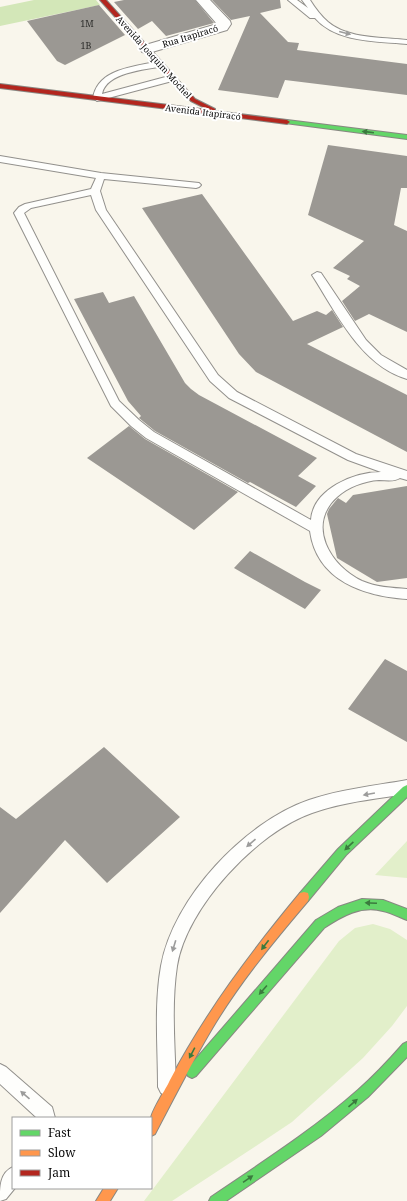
<svg xmlns="http://www.w3.org/2000/svg" width="407" height="1201" font-family="'Noto Serif',serif">
  <rect width="100%" height="100%" fill="#f9f6ec"/>
  <path fill="#e2efca" d="M407 841V878L375 875Z
    M373 924 390 929 407 940V1006L392 1026 363 1058 292 1122 256 1146 172 1201H144L339 941 355 928Z"/>
  <path fill="#d3e7b8" d="M34 0H96L100 5 0 26V7Z"/>
  <path fill="#9b9893" d="M124 0H195L214 23 166 36 152 21 138 29 114 2Z
    M212 0H280L281 8 260 13 288 42 299 43 297 50 407 64V95L285 80 278 98 218 90 250 16 231 20Z
    M99 5 125 35 65 65 57 61 27 21Z
    M328 145 407 156V188H401L394 225 407 231V332L369 314 355 321 342 301 360 286 347 279 350 276 333 268 364 241 308 215Z
    M202 194 293 321 317 311 326 315 332 310 343 327 307 344 407 395V452L256 372 239 354 142 208Z
    M103 292 109 303 134 296 185 383 191 389 199 395 317 458 298 476 316 486 296 507 250 482 248 483 155 431 139 418 141 416 128 401 74 299Z
    M129 426 145 439 238 492 194 530 87 458Z
    M407 486V578L377 582 337 558 327 514 329 509 338 498 346 503 353 495Z
    M250 551 305 582 321 590 305 609 234 568Z
    M385 659 407 671V742L348 709Z
    M104 747 180 817 107 883 65 840 0 913V807L16 819Z"/>
  <g fill="none" stroke-linecap="round" stroke-linejoin="round">
    <defs>
      <path id="lane" d="M288 0H297L308 8 302 0H310C315 8 321 16 328 22 348 39 382 37 407 40V44C377 41 337 43 315 18H310Z
        M160 61 163 62 164 64 163 66C145 70 106 72 102 94L173 75 176 76 177 78 176 80 97 101 93 98C98 68 135 67 160 61Z
        M0 156 101 173 199 183 201 185 199 187 196 188 104 179 100 191 106 210 218 375 237 392 356 454 407 471V480L400 478C394 482 386 480 379 480 364 481 348 487 337 497 306 525 330 566 362 581 376 587 392 588 407 589V599C364 596 317 581 310 531L146 438 131 426 111 406 14 213 19 207 25 204 91 189 96 178 0 162ZM91 195 96 210 210 381 229 398 348 460 381 472C354 472 313 489 311 520L154 432 139 420 119 401 24 213 31 208Z
        M317 272 321 273 366 340 381 355 407 370V379C361 366 336 312 312 275Z
        M407 780V794C375 799 343 802 312 813 257 832 186 908 177 966 171 1006 175 1047 176 1087L173 1093 167 1096 161 1093 158 1087C158 1047 154 1005 161 966 173 898 245 822 309 800 341 789 374 786 407 780Z
        M0 1064 6 1067 52 1107 55 1118H37L0 1084Z
        M13 1167V1188H15L6 1199 0 1201C0 1186 0 1173 13 1167Z"/>
      <path id="street" d="M196 0H210L230 21 231 24 227 30 152 52 147 53 142 52 140 49 142 46 217 24Z"/>
      <path id="fast" d="M287 120 407 135V139L285 123 284 122Z
        M407 785V797L346 855 308 901 304 902 300 901 299 897 300 893 338 849 403 787Z
        M362 899 383 900 407 909V920C399 917 392 913 383 911 361 905 342 916 324 928L196 1076 192 1078 188 1076 186 1072 188 1068 316 920 338 907Z
        M407 1042V1057L368 1097 321 1136 226 1201H209L211 1197C261 1163 313 1130 358 1090 374 1076 389 1060 403 1044Z"/>
      <path id="slow" d="M304 892 308 893 309 897 308 901C274 941 240 982 213 1027 192 1062 174 1098 155 1134L151 1136C151 1131 150 1123 151 1118 152 1110 166 1089 170 1080 206 1012 251 952 300 893Z
        M104 1188H118L110 1201H96Z"/>
      <path id="jam" d="M100 0H106L195 99 215 109V111L287 120 290 122 287 124 0 88V84L209 110 191 101Z"/>
    </defs>
    <use href="#lane" stroke="#92908c" stroke-width="2"/>
    <use href="#street" stroke="#92908c" stroke-width="2"/>
    <use href="#fast" stroke="#888782" stroke-width="2"/>
    <use href="#slow" stroke="#888782" stroke-width="2"/>
    <use href="#jam" stroke="#888782" stroke-width="2"/>
    <use href="#lane" fill="#fefefc" fill-rule="evenodd"/>
    <use href="#street" fill="#fefefc" fill-rule="evenodd"/>
    <use href="#fast" fill="#63d668" fill-rule="evenodd"/>
    <use href="#slow" fill="#ff974d" fill-rule="evenodd"/>
    <use href="#jam" fill="#b3261e" fill-rule="evenodd"/>
  </g>
  <defs><path id="oneway-solid" d="M-6-.8H1V-3.2L6.5 0L1 3.2V.8H-6Z"/></defs>
  <g fill="#9c9c9b">
    <use href="#oneway-solid" transform="translate(345 33) rotate(14)"/>
    <use href="#oneway-solid" transform="translate(369 794) rotate(170)"/>
    <use href="#oneway-solid" transform="translate(251 843) rotate(139)"/>
    <use href="#oneway-solid" transform="translate(174 946) rotate(107)"/>
    <use href="#oneway-solid" transform="translate(25 1095) rotate(-139)"/>
  </g>
  <g fill="#3b7a3e">
    <use href="#oneway-solid" transform="translate(368 132) rotate(-173)"/>
    <use href="#oneway-solid" transform="translate(349 846) rotate(137)"/>
    <use href="#oneway-solid" transform="translate(371 903) rotate(-178)"/>
    <use href="#oneway-solid" transform="translate(265 945) rotate(127)"/>
    <use href="#oneway-solid" transform="translate(263 990) rotate(131)"/>
    <use href="#oneway-solid" transform="translate(192 1053) rotate(118)"/>
    <use href="#oneway-solid" transform="translate(353 1103) rotate(-41)"/>
    <use href="#oneway-solid" transform="translate(248 1179) rotate(-34)"/>
  </g>
  <g text-anchor="middle" dominant-baseline="central" stroke-width="4" stroke-linejoin="round" paint-order="stroke">
    <g font-size="9" fill="#2e2e2c">
      <text x="87" y="23">1M</text>
      <text x="86" y="45">1B</text>
    </g>
    <g font-size="9" fill="#0a0a0a" stroke="#fff">
      <text transform="translate(190 36) rotate(-17)">Rua Itapiracó</text>
      <text transform="translate(154 57) rotate(48)">Avenida Joaquim Mochel</text>
      <text transform="translate(203 112) rotate(7)">Avenida Itapiracó</text>
    </g>
  </g>
  <rect x="12" y="1117" width="140" height="72" fill="#ffffff" stroke="#9d9d9d"/>
  <rect x="20" y="1130" width="20" height="6" fill="#63d668" stroke="#9d9d9d"/>
  <text x="48" y="1137" font-size="12" fill="#0a0a0a">Fast</text>
  <rect x="20" y="1150" width="20" height="6" fill="#ff974d" stroke="#9d9d9d"/>
  <text x="48" y="1157" font-size="12" fill="#0a0a0a">Slow</text>
  <rect x="20" y="1170" width="20" height="6" fill="#b3261e" stroke="#9d9d9d"/>
  <text x="48" y="1177" font-size="12" fill="#0a0a0a">Jam</text>
</svg>
